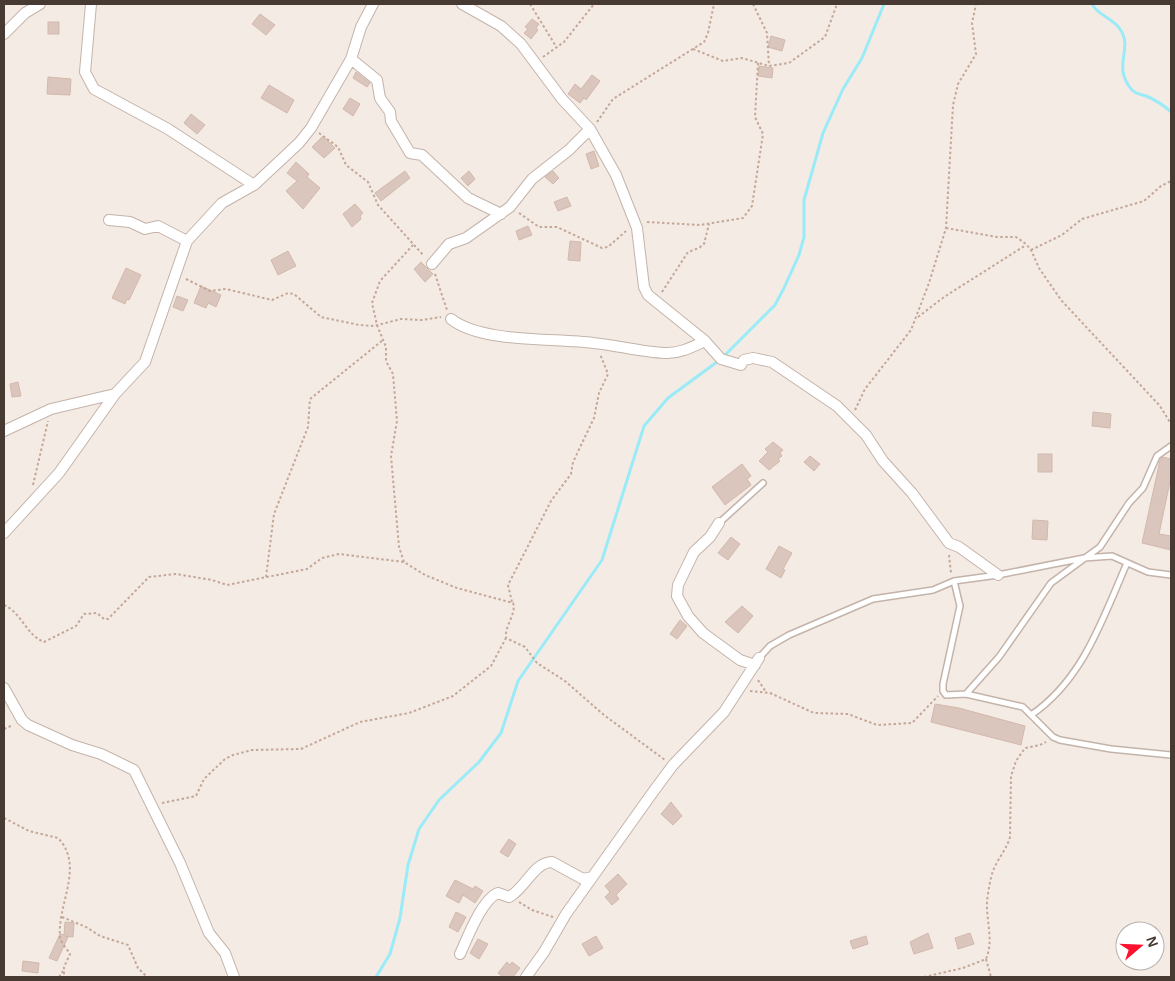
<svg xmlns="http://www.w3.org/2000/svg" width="1175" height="981" font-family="Helvetica,sans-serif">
  <rect width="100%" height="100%" fill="#f4ebe5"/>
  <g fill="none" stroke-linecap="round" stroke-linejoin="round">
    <path stroke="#9aebf8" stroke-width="3" d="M1092 4C1097 15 1113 18 1120 29 1134 50 1111 65 1132 90 1136 94 1140 94 1146 96 1154 99 1165 106 1171 112
      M376 977 390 954 400 918 408 865 419 829 439 800 479 762 501 733 518 681 602 560 644 426 668 398 721 359 775 305 784 288 799 255 804 237V200L823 133 843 89 862 58 884 4"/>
  </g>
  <path fill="#dac6bc" stroke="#d3b8ab" d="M260 14 275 25 266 35 252 24Z
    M532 19 539 24 536 28 538 30 531 39 524 33 528 29 525 27Z
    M48 22H59V34H48Z
    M771 36 785 40 782 51 768 47Z
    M759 66 773 68 772 78 758 76Z
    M356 72 370 83 367 87 353 78Z
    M592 75 600 81 586 100 584 98 580 103 568 94 575 84 581 89Z
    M48 77 71 79 70 95 47 94Z
    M269 85 294 100 287 113 261 98Z
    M350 98 360 104 353 116 343 109Z
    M191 114 205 125 197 134 184 123Z
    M323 136 335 148 324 158 312 147Z
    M594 151 599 166 591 169 586 154Z
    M296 162 309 174 307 177 320 188 303 209 286 191 297 181 287 173Z
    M405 171 410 178 381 201 375 193Z
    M469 171 475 179 468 186 461 178Z
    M553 171 559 178 553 184 545 177Z
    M567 197 571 206 558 211 554 202Z
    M355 204 363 213 360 216 361 219 352 227 343 214Z
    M528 226 532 235 519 240 516 231Z
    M570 241 581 242 580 261 568 260Z
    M288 251 296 266 278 275 271 260Z
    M421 262 433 274 425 282 414 269Z
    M126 268 141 275 129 300 127 299 125 304 112 298Z
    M201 286 221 295 216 307 208 303 206 308 194 303Z
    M177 296 188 300 183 311 173 307Z
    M18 382 21 396 12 397 10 384Z
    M1093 412 1111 414 1110 428 1092 426Z
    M773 442 783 450 780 453 782 456 778 459 780 461 769 470 759 461 768 452 765 449Z
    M1038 454H1052V472H1038Z
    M810 456 820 464 814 471 804 462Z
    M1162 457 1171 459V477L1159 534 1171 536V550L1142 543 1160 460Z
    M742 464 751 476 747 479 751 485 725 505 712 487Z
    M1033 520 1048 521 1047 540 1032 539Z
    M731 537 740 544 728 560 718 553Z
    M779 546 792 553 783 569 785 570 781 578 766 569Z
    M742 606 753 616 738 633 725 622Z
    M680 620 687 626 677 639 670 634Z
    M935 704 959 708 1025 726 1021 745 931 722Z
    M671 802 682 816 673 825 661 814Z
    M509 839 516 844 508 857 500 852Z
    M618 874 627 884 616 895 619 899 612 905 605 897 610 892 605 886Z
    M455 880 473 889 475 886 483 891 475 903 463 895 459 903 446 896Z
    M456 912 466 917 458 932 449 927Z
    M65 922 74 923 73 937 65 936 68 937 57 961 49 958 60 934 64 935Z
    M928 933 933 948 914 954 910 942Z
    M970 933 974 944 958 949 955 938Z
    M596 936 603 948 589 956 582 944Z
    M866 936 868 944 853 949 850 941Z
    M478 939 488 944 479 959 470 953Z
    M23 961 39 963 38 973 22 971Z
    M507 962 510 965 512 962 520 968 513 977H503L498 973Z"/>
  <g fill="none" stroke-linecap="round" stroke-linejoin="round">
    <defs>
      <path id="service" d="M719 523 763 483
        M954 581 960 606 943 684V691L946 695 966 694 1023 707 1053 737 1060 740 1111 749 1171 755
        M759 658 770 646 789 635 873 599 933 590 954 581 998 575 1084 558 1112 556 1148 572 1171 575
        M966 694 999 657 1051 583 1100 547 1129 503 1143 488 1157 456 1171 446
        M1031 715C1083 680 1103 618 1127 563"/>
      <path id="minor" d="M91 4 85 72 94 89 168 129 254 185
        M462 4 501 26 521 44 562 99 590 129 616 175 637 228 644 287 648 295 705 341 721 359 741 365 744 360 753 358 772 362 837 406 866 435 883 461 912 493 949 543 959 547 998 575
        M4 34 25 13 40 4
        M351 59 377 80 380 98 390 112 391 121 410 153 422 155 468 198 501 214
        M109 220 130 222 145 229 158 226 187 241
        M432 264 449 244 466 238 510 207 532 179 569 150 590 129
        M451 319C481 343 554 338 593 343 616 345 641 352 665 353 679 354 692 347 705 341
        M4 431 51 409 115 394
        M719 523 710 537 694 552 678 585 677 596 688 616 703 633 740 660 755 665
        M4 533 59 473 115 394 145 362 187 241 222 203 254 185 299 143 311 128 351 59 361 27 373 4
        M4 688 22 720 28 725 72 745 101 754 134 770 180 863 209 933 225 953 234 977
        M460 954C467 939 482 899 498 893L509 897 512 895C526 886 535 862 552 862L583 879 592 877
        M526 977 544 952 566 914 653 792 673 765 724 712 759 658"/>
    </defs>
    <use href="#service" stroke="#c4b3a9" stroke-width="8"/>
    <use href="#minor" stroke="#c4b3a9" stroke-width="12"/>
    <path stroke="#c4a796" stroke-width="2" stroke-dasharray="2.5 2.5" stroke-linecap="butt" d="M530 4 557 48
      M753 4 767 33 769 66
      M693 49 723 61 742 58 769 66 789 63 825 37 837 4
      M543 57 564 42 594 4
      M597 122 613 99 704 42 708 33 714 4
      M319 133 338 147 346 165 368 182 378 205 424 256
      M519 213 539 227H557L602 248 608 247 626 231
      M647 222 700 225 743 218 752 206 763 134 755 117 758 63
      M946 228 997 237H1016L1026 244 1031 250 1039 268 1061 300 1160 406 1171 424
      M1031 250 1062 235 1082 219 1144 201 1161 186 1171 181
      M435 274 447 310
      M186 279 210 291 226 289 272 300 288 293 294 294 321 317 359 325 374 326 401 319 422 320 441 317
      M662 292 688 252 699 248 704 244 709 224
      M918 317 944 297 1026 245
      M855 410 865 389 911 330 929 283 946 228 953 105 958 84 976 54 972 23 976 4
      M33 485 48 421
      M949 555 951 573
      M404 562 399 547 391 456 397 421 393 374 386 361V347L377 325 372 303 380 281 413 245
      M266 577 274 514 308 427 310 399 383 340
      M512 602 508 585 551 501 571 474 573 462 594 418 599 393 608 374 600 354
      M4 605C22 613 26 635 44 642L76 626 84 614 97 613 104 619H108L149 577 176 574 212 580 227 585 307 569 322 558 339 554 404 562 425 575 457 588 513 603C517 613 504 627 506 638L525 647 537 663 565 681 604 715 665 760
      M758 680 766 692
      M750 691 770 693 814 713 848 714 877 725 912 723 938 696
      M4 729 13 725
      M4 792V800
      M162 803 196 796 204 779 225 759 233 755 252 750 301 749 360 722 409 713 453 696 491 666 506 638
      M4 818 29 831 58 838C85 866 57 904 60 937 61 943 67 949 70 954L64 967V977
      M519 902 532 910 553 917
      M62 917 86 927 100 936 128 945 138 968 147 977
      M986 959 991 977
      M59 977 63 971
      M924 977 963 968 986 959C994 940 986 921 987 901 988 894 989 886 991 878 994 862 1006 852 1010 837L1011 776 1016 761 1025 748 1040 745 1046 742"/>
    <use href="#service" stroke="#fff" stroke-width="5"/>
    <use href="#minor" stroke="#fff" stroke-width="10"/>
  </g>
  <rect width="1175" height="981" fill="none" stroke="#473a33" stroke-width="10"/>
  <g transform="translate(1140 946) rotate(71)"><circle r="24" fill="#ffffff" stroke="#b5b0ad"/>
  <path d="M0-4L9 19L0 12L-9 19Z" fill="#ff112e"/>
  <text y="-8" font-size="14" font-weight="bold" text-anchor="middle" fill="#473a33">N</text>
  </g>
</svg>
